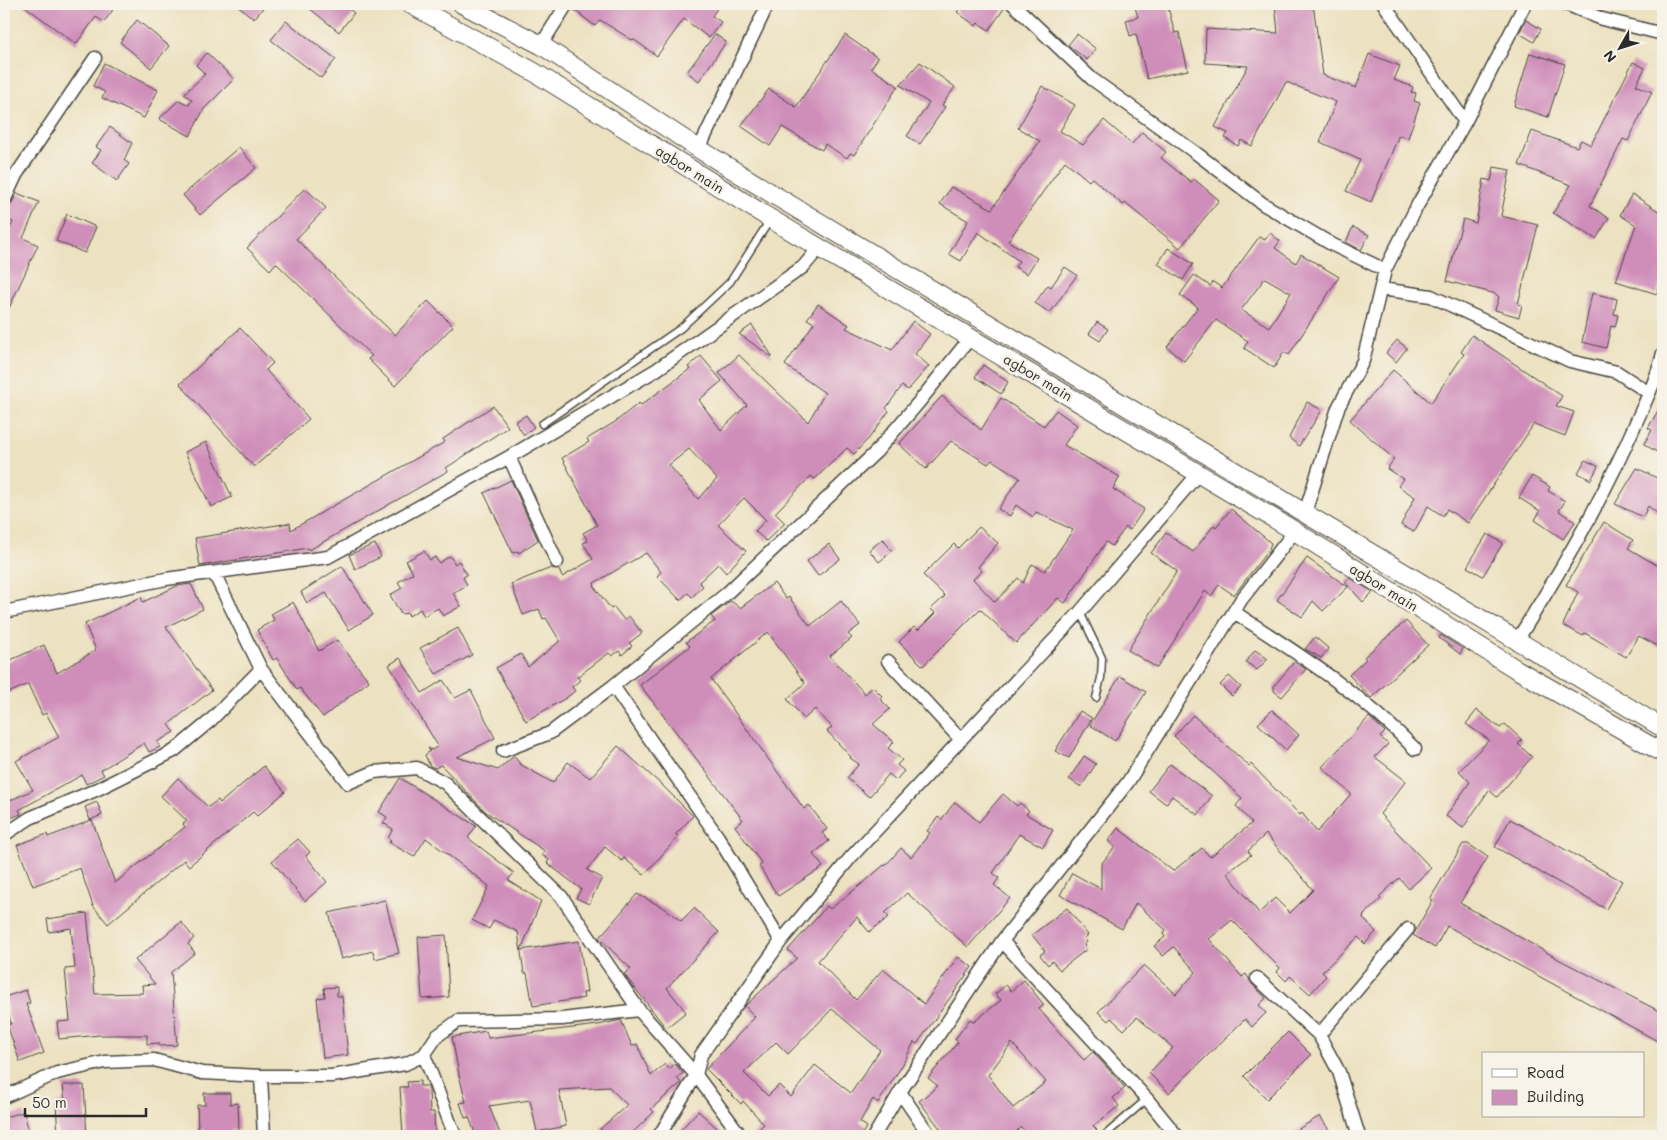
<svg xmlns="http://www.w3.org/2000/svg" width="1667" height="1140" font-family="Mali,sans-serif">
  <rect width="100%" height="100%" fill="#f7f3e8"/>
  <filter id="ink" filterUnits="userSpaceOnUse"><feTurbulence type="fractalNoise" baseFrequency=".02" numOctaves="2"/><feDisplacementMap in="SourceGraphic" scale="10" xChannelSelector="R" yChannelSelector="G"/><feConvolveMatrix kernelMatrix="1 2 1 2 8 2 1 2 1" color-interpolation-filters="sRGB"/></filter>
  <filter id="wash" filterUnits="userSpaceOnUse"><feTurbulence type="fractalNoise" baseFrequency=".0096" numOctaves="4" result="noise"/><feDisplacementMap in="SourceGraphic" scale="20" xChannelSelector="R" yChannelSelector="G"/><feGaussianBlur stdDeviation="1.12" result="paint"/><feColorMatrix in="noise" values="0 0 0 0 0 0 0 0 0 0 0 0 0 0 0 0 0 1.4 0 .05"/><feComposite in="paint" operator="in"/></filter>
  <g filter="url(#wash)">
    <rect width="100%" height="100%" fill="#ece1c0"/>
    <g id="blocks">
      <path fill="#cf8dba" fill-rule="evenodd" d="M22 4H117L104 22 96 17 76 44Z
        M236 4H266L254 19Z
        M304 4H343L354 13 339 32Z
        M575 4H720L712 16 721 22 709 38 684 19 657 56 633 39 632 40 600 20 595 26 573 9Z
        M963 4H1005V7L989 30 978 23 976 26 957 12Z
        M1134 4H1167L1175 33 1179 32 1188 70 1147 79 1136 34 1130 36 1126 20 1138 17Z
        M1275 4H1313L1323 75 1356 88 1369 54 1400 66 1394 80 1413 87 1411 92 1416 93 1414 101 1420 103 1408 138 1399 135 1371 202 1346 191 1360 160 1320 142 1336 102 1286 82 1252 146 1241 140 1238 146 1225 138 1228 133 1215 127 1248 66 1205 63 1206 29 1278 33Z
        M137 20 169 46 151 68 120 42Z
        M1526 20 1541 29 1534 42 1519 33Z
        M286 21 336 59 321 78 271 40Z
        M715 34 726 42 699 81 687 72Z
        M1077 34 1096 49 1087 60 1068 45Z
        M845 35 878 58 871 68 898 86 854 155 850 153 847 158 825 144 822 150 782 127 770 146 741 126 769 89 796 107Z
        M207 53 234 79 204 109 190 136 159 119 179 100 189 105 192 100 184 94 205 74 196 65Z
        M1530 53 1565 64 1548 117 1514 106Z
        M920 62 955 87 942 105 945 107 920 144 907 136 929 103 900 85Z
        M1633 62 1645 68 1636 85 1652 92 1628 141 1623 139 1590 206 1609 218 1596 239 1553 213 1571 185 1519 165 1532 131 1577 147 1581 140 1591 145Z
        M104 63 158 90 144 118 102 98 105 92 93 86Z
        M1042 86 1075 105 1060 131 1083 145 1104 120 1132 144 1142 132 1166 152 1161 158 1191 182 1194 179 1219 200 1180 248 1125 203 1123 205 1092 178 1089 181 1065 161 1008 241 1037 258 1027 274 1015 267 1019 261 978 232 961 261 949 254 968 221 940 204 951 187 992 209 1040 141 1018 128Z
        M110 127 132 143 124 160 129 164 117 181 92 163 101 150 96 147Z
        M239 147 256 168 200 215 183 195Z
        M1494 167 1510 170 1501 216 1538 225 1518 304 1522 305 1519 317 1495 310 1499 297 1496 294 1447 281 1463 219 1476 223 1484 179 1491 181Z
        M305 188 326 208 296 239 395 335 428 301 453 326 395 386 368 359 372 356 276 263 270 270 247 248Z
        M17 193 39 202 23 238 38 245 4 319V242L13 222 4 218V213L11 205Z
        M1632 194 1663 214V274L1657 294 1616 281 1636 225 1620 215Z
        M67 214 96 227 85 253 56 241Z
        M1353 227 1369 235 1361 250 1346 242Z
        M1270 233 1280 241 1275 248 1296 263 1301 254 1339 277 1289 355 1284 352 1274 368 1244 348 1248 341 1216 320 1184 361 1167 347 1198 307 1180 295 1194 275 1210 286 1213 282 1222 288 1259 237 1265 240ZM1265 278 1291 293 1269 327 1241 310Z
        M1168 248 1193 264 1183 280 1158 264Z
        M1065 267 1077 275 1050 313 1035 303 1048 285 1051 287Z
        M1592 293 1617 299 1614 314 1618 315 1615 327 1611 326 1606 348 1582 342Z
        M818 304 849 325 846 328 892 350 913 321 930 334 915 354 929 366 908 390 902 386 886 408 889 411 870 437 854 454 847 448 815 479 811 476 775 513 785 523 766 541 755 531 766 520 744 498 718 525 746 551 726 573 718 564 699 582 703 586 692 597 688 593 680 600 657 576 661 572 646 553 594 583 595 588 611 609 614 607 624 620 629 616 642 633 629 643 632 646 622 655 619 651 612 656 609 653 577 677 580 680 572 687 575 691 566 698 526 721 496 668 521 654 528 667 560 641 546 618 543 619 539 609 523 615 511 584 551 568 559 570 562 577 593 559 583 543 588 541 583 533 597 525 562 458 589 442 587 439 615 422 639 403 641 405 690 369 688 367 701 356 722 381 699 400 721 430 747 405 719 373 739 355 808 422 825 393 785 365 814 323 807 319ZM689 449 717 479 698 499 669 465Z
        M1097 322 1108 329 1100 341 1089 334Z
        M752 325 772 356V357L739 334Z
        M240 328 273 363 266 370 309 419 254 467 180 384Z
        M1472 335 1562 396 1556 406 1574 412 1565 436 1534 424 1468 523 1447 509 1443 516 1428 506 1414 532 1401 525 1415 497 1398 486 1403 479 1387 469 1394 459 1350 420 1393 370 1431 403 1464 354 1461 352Z
        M1397 340 1407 348 1396 362 1386 353Z
        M983 365 1008 382 1001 394 975 377Z
        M942 396 981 430 1001 398 1044 426 1056 410 1077 425 1064 445 1120 477 1113 489 1144 509 1130 530 1126 527 1112 546 1106 542 1065 603 1058 598 1016 643 980 609 923 666 899 642 914 627 918 630 935 613 931 609 945 596 923 575 954 544 958 548 979 527 998 543 978 567 982 571 973 579 995 602 1018 578 1023 583 1032 564 1045 571 1073 530 1036 512 1033 517 1016 505 1010 516 998 509 1020 478 992 460 988 464 951 441 926 469 899 444Z
        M1307 402 1322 410 1299 446 1289 438Z
        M1663 402V456L1644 444 1652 430 1648 428Z
        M493 406 508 427 446 468 448 471 309 550 308 548 200 566 195 538 290 523 291 530 445 442 443 439Z
        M526 415 534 427 524 435 515 422Z
        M206 442 232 497 211 507 185 452Z
        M1585 460 1598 466 1591 480 1578 473Z
        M1637 468 1663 481V518L1648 506 1643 517 1615 504Z
        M1532 476 1550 487 1548 491 1565 501 1559 511 1575 522 1563 539 1535 520 1540 511 1519 498Z
        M511 480 538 540 519 553 518 551 513 553 484 493Z
        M1231 509 1271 543 1269 549 1234 595 1219 585 1211 596 1205 591 1157 668 1128 650 1177 571 1151 553 1166 533 1193 552 1214 525 1216 527Z
        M1604 522 1633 540 1628 548 1663 569V649L1639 636 1626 657 1585 633 1583 636 1563 625 1578 592 1566 585Z
        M1487 534 1503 543 1483 576 1467 567Z
        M883 539 892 551 879 562 869 550Z
        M375 544 381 557 355 569 349 555Z
        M829 544 840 559 818 576 807 561Z
        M424 551 430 560 435 557 439 563 450 556 455 564 459 561 467 575 463 577 467 585 453 593 461 606 443 616 438 608 424 616 420 609 409 616 408 613 401 614 390 595 402 588 398 582 413 573 406 561Z
        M1307 558 1348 587 1323 611 1313 601 1302 617 1277 600Z
        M342 566 373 615 349 630 326 593 307 603 301 592Z
        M1350 578 1373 592 1363 602 1345 582Z
        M774 583 786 599 789 597 810 626 841 601 860 625 848 634 852 638 830 656 865 694 873 687 882 696 880 699 890 709 873 724 894 742 888 748 902 760 897 765 904 771 896 780 889 774 869 797 847 778 859 764 850 758 851 757 827 731 832 727 815 709 804 719 787 699 805 683 768 632 711 679 804 809 809 805 827 829 822 833 829 841 813 854 823 867 778 896 759 866 762 864 735 826 743 820 640 685 690 646 686 642 715 621 711 616 731 601 740 608Z
        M191 584 203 609 166 627 212 690 169 724 174 732 157 742 160 747 149 752 144 743 101 770 104 775 86 784 82 775 19 810 21 814 7 819 4 803 33 790 16 761 59 737 46 713 42 715 28 684 4 695V663L44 645 57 673 96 650 85 624 141 597 143 602 177 586Z
        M293 602 319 651 337 640 369 681 323 717 300 688 297 690 277 658 273 660 257 630 274 620 271 614Z
        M1406 621 1428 645 1371 698 1349 675 1366 659 1364 657Z
        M458 628 472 655 436 674 420 648Z
        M1441 635 1463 649 1460 654 1439 638Z
        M1315 637 1329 649 1321 658 1305 649Z
        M1255 650 1268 659 1257 670 1246 662Z
        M400 658 422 693 443 680 455 698 471 690 495 738 457 757 498 770 514 756 520 764 553 783 568 762 590 778 618 746 663 786 693 816 676 834 678 837 644 875 624 858 622 861 605 847 587 870 602 878 589 904 576 898 581 889 547 863 549 860 542 855 545 851 486 812 441 765 435 768 430 766 425 755 430 751 428 748 432 750 438 746 389 665Z
        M1294 662 1306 669 1282 697 1274 691V686Z
        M1120 676 1146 692 1115 741 1090 725Z
        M1229 676 1241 687 1232 696 1220 685Z
        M1272 710 1299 735 1286 750 1258 724Z
        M1477 710 1500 728 1505 724 1522 740 1518 744 1532 757 1497 797 1489 790 1463 828 1446 816 1470 782 1459 771 1489 740 1466 724Z
        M1080 711 1092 718 1069 758 1055 751Z
        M1193 715 1249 766 1251 764 1300 815 1302 813 1317 832 1351 794 1322 767 1369 717 1385 732 1380 737 1388 744 1375 757 1406 781 1380 814 1431 868 1409 889 1399 878 1379 897 1381 899 1364 915 1363 918 1376 932 1365 944 1358 937 1322 972 1326 976 1310 994 1290 976 1286 981 1277 972 1280 968 1232 920 1209 939 1242 977 1246 974 1252 984 1266 998 1259 1005 1266 1013 1252 1027 1245 1019 1169 1093 1149 1073 1173 1048 1137 1017 1124 1030 1111 1018 1108 1021 1098 1012 1144 965 1176 994 1196 972 1174 947 1163 956 1154 946 1165 937 1163 934 1166 930 1136 903 1122 929 1060 895 1072 873 1101 889V864L1115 847 1108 841 1118 828 1173 871 1202 848 1210 857 1252 823 1236 806 1242 798 1174 736ZM1266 834 1313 890 1290 913 1275 898 1259 913 1227 873 1251 855 1248 851Z
        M1084 756 1096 764 1081 787 1069 779Z
        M1170 764 1212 796 1198 815 1172 796 1166 804 1149 791Z
        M264 766 285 792 257 816 253 812 189 866 184 860 108 924 93 906 80 868 33 886 17 845 47 834 48 837 92 820 115 883 185 827 183 824 187 821 161 796 178 778 208 807 218 800 220 803Z
        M400 778 476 826 468 838 514 873 508 880 541 901 521 950 579 941 587 992 583 993 584 998 533 1006 527 973H524L518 932 494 920 489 929 472 920 489 886 426 838 414 857 389 842 391 840 388 838 393 829 383 823 387 817 379 812Z
        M1003 794 1017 806 1020 803 1029 811 1026 814 1053 830 1043 847 1019 834 993 873 999 878 994 885 1010 898 968 947 907 893 885 913 889 917 869 932 857 917 818 961 856 1000 883 969 924 1004 958 957 972 967 917 1044 914 1042 902 1066 878 1103 873 1099 860 1122 867 1127 860 1136H751L764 1124 743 1101 741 1104 706 1069 755 1017 745 1006 746 1005 797 958 788 950 827 906 830 909 862 884 884 865 885 866 901 848 911 857 930 833 927 831 938 817 941 820 955 802 979 822ZM832 1009 880 1050 851 1093 815 1065 791 1097 779 1085 768 1096 744 1073 776 1042 788 1054Z
        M97 802 102 815 90 820 85 807Z
        M1510 819 1622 881 1606 909 1495 847Z
        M298 839 310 852 306 856 327 882 305 901 272 861Z
        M1463 844H1468L1488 857 1460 903 1560 960 1663 1013V1044L1447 926 1435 948 1413 935 1433 900 1430 899Z
        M637 894 666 909 681 921 694 908 719 932 667 988 686 1012 666 1028 624 974 631 969 599 938Z
        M385 900 399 953 375 959 373 951 341 959 329 913Z
        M1067 908 1088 935 1084 938 1087 942 1084 945 1087 949 1060 970 1052 961 1048 965 1040 955 1045 951 1032 935Z
        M87 913 95 994 143 993 142 985 155 984 135 960 181 922 194 938 188 944 195 953 171 972 177 1045 159 1046V1043L147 1044V1035H100L59 1039 57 1022 70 1021 65 969 75 968 71 928 49 932 47 919Z
        M446 935 449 997 422 999 418 937Z
        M1024 980 1044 1005 1039 1009 1080 1056 1084 1060 1093 1052 1125 1088 1113 1098 1119 1106 1093 1126 1097 1130 1090 1136H1029L1021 1127 1012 1136H946L919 1101 938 1086 928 1078 958 1042 955 1039 970 1019 974 1022 1001 1000 995 994 1006 985 1011 991ZM1012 1043 1046 1082 1013 1108 988 1075Z
        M337 987V996H342L348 1055 323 1058 317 998 325 997 324 988Z
        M26 990 30 1003 26 1004 44 1053 20 1062 7 1025 11 1024 4 997Z
        M621 1020 632 1046 637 1044 651 1076 665 1064 669 1069 675 1064 683 1073 677 1078 681 1083 651 1109 654 1112 629 1136H606L600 1129 627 1105 609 1087 559 1090 566 1126 537 1132 530 1100 489 1106 501 1136H476L469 1117 465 1118 460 1103 466 1102 459 1075 452 1037 486 1031 488 1038 598 1025Z
        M1288 1032 1311 1055 1267 1099 1244 1076Z
        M420 1081V1086H427L429 1090 430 1112H434L435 1136H403L400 1087H408L407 1082Z
        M63 1085H84L87 1136H58L56 1103 65 1101Z
        M204 1093H230V1104L238 1103 239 1130H231V1136H206L205 1130H198L197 1105H205Z
        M698 1111 726 1136H675Z
        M24 1112 30 1136H4V1117Z
        M1320 1116 1333 1136H1287Z"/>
    </g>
  </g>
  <g filter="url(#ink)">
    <use href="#blocks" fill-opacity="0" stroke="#484641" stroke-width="1"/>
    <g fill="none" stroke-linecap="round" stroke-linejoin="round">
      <defs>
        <path id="lane" d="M542 424 681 328 730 282 770 220
          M1080 612 1102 658 1101 678 1096 698
          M1104 1136 1147 1099"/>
        <path id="street" d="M1013 4 1092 79 1196 153 1263 204 1333 245 1385 270
          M1384 4 1465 122
          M1566 4 1602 19 1663 34
          M541 45 567 4
          M699 149 768 4
          M4 201 16 175 95 58
          M1381 289 1431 296 1570 361 1617 372 1649 393
          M509 457 557 562
          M1305 513 1338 408 1363 361 1385 270 1416 208 1465 122 1525 4
          M214 573 261 669 348 783 374 772 417 768 445 783 561 896 639 1010 696 1075 741 1136
          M4 612 166 579 328 557 509 457 656 370 803 267 820 247
          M1234 612C1297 653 1362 694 1415 749
          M1516 642C1561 570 1600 505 1634 427 1645 402 1657 379 1663 353
          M888 661 961 740
          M613 686 718 837 781 941
          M503 751 550 733 613 686 726 594 876 452 919 402 971 337
          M4 835 30 818 98 789 174 751 210 721 261 669
          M1002 941 1147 1099 1177 1136
          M1257 978 1319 1035 1339 1072 1359 1136
          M1319 1035 1408 929
          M424 1055 455 1136
          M261 1076H332L405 1064 424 1055 437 1036 458 1021 562 1019 639 1010
          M900 1092 930 1136
          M4 1097 57 1073 105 1062 154 1060 202 1073 261 1076 264 1136
          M659 1136 696 1075 701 1055 781 941 851 857 1080 612 1198 474
          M874 1136 900 1092 1002 941 1128 782 1241 600 1294 532"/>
        <path id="secondary" d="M410 4 534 72 771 219 1288 527 1516 669 1663 753
          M462 4 541 45 699 149 784 201 1663 728"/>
      </defs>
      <use href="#lane" stroke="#484641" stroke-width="9"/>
      <use href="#street" stroke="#484641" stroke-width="15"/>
      <use href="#secondary" stroke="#484641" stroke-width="20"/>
      <use href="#lane" stroke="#fff" stroke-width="6"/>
      <use href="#street" stroke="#fff" stroke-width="12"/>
      <use href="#secondary" stroke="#fff" stroke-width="18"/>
    </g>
  </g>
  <g text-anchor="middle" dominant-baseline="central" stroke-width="5" stroke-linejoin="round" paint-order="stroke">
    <g font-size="14" fill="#2b2b2b" stroke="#f7f3e8">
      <text transform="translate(690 169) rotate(32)">agbor main</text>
      <text transform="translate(1038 377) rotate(31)">agbor main</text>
      <text transform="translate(1384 587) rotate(32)">agbor main</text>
    </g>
  </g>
  <rect width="1667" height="1140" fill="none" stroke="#f7f3e8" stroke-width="20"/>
  <rect x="1482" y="1052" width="162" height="65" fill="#f7f3e8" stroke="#a5a39c"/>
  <rect x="1492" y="1069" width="25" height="8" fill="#ffffff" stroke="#a5a39c"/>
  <text x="1527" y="1078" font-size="15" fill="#2b2b2b">Road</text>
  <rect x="1492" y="1090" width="25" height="15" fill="#cf8dba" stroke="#a5a39c"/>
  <text x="1527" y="1102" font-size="15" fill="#2b2b2b">Building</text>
  <g transform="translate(1620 48) rotate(231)" stroke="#f7f3e8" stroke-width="4" paint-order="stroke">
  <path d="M0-4L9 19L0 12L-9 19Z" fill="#2b2b2b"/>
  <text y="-8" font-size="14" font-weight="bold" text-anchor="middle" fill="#2b2b2b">N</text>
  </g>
  <path d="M25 1108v8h121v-8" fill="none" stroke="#2b2b2b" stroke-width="2.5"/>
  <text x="32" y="1108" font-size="15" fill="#2b2b2b" stroke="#f7f3e8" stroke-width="4" paint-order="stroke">50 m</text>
</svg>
